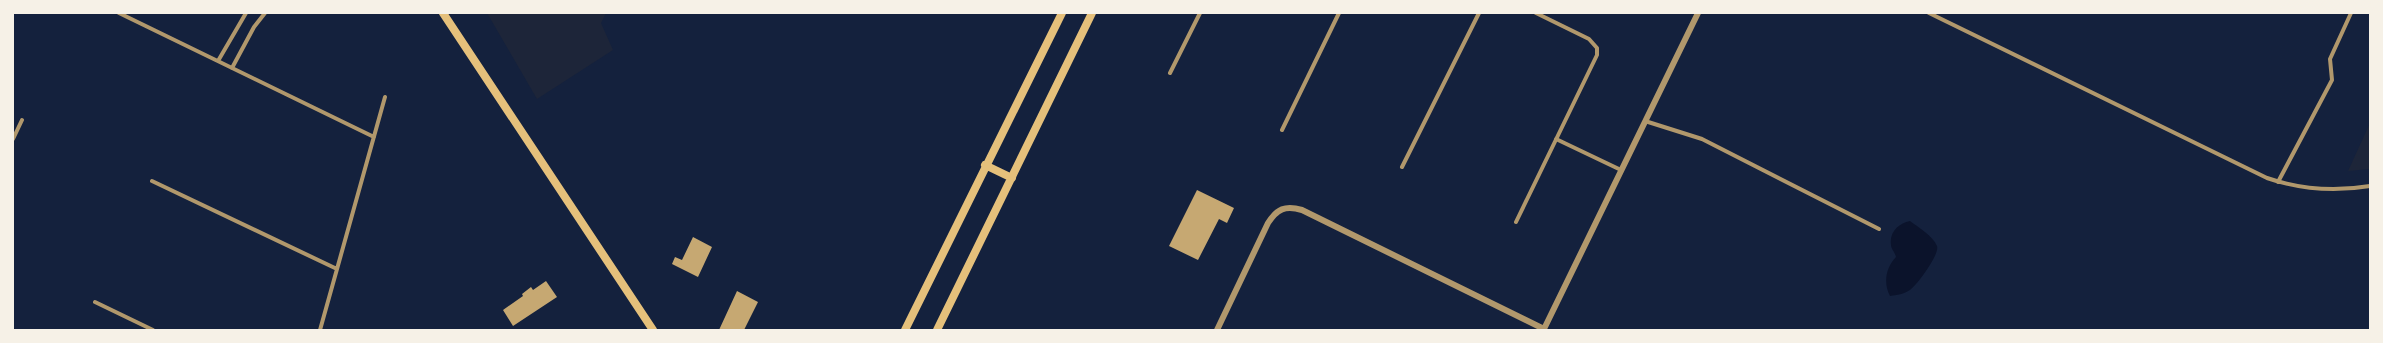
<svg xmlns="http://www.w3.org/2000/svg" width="2383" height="343" font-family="'PT Sans',sans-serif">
  <rect width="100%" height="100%" fill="#14213d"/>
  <path fill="#1d2539" d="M487 13H606L601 23 613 50 537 99Z
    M2370 123V169L2348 171Z"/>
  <path fill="#0b132b" d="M1910 221C1918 227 1933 236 1937 246 1940 254 1917 285 1910 290 1904 294 1897 295 1890 296 1883 283 1886 267 1896 257 1895 252 1891 249 1891 245 1889 232 1899 223 1910 221Z"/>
  <path fill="#c6a872" d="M1197 190 1234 208 1227 223 1219 219 1198 260 1169 246Z
    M693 237 712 247 698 277 672 264 675 257 682 260Z
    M546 281 557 297 513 326 503 310 523 296 522 294 531 287 533 290Z
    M737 291 758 302 744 330H719Z"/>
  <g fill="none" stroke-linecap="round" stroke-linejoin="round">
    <path stroke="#b1986c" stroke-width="4" d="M119 13 374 137
      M1929 13 2267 178C2302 190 2334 192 2370 186
      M218 61 246 13
      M232 68 254 27 265 13
      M1170 73 1200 13
      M1645 121 1702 139 1879 229
      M1282 130 1339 13
      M13 139 22 120
      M1556 139 1621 170
      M1402 167 1479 13
      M152 181 337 269
      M2278 182 2332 80 2330 59 2351 13
      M1516 222 1597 55V48L1589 39 1536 13
      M95 302 153 330
      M320 330 385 97"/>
    <path stroke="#b1986c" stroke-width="6" d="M1217 330 1268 223C1277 209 1285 205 1302 210L1544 329 1698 13"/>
    <path stroke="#e5c07b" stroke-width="8" d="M443 13 653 330
      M985 165 1012 178
      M905 330 1062 13
      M937 330 1092 13"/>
  </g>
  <rect width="2383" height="343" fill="none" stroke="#f6f1e7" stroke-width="28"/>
</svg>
